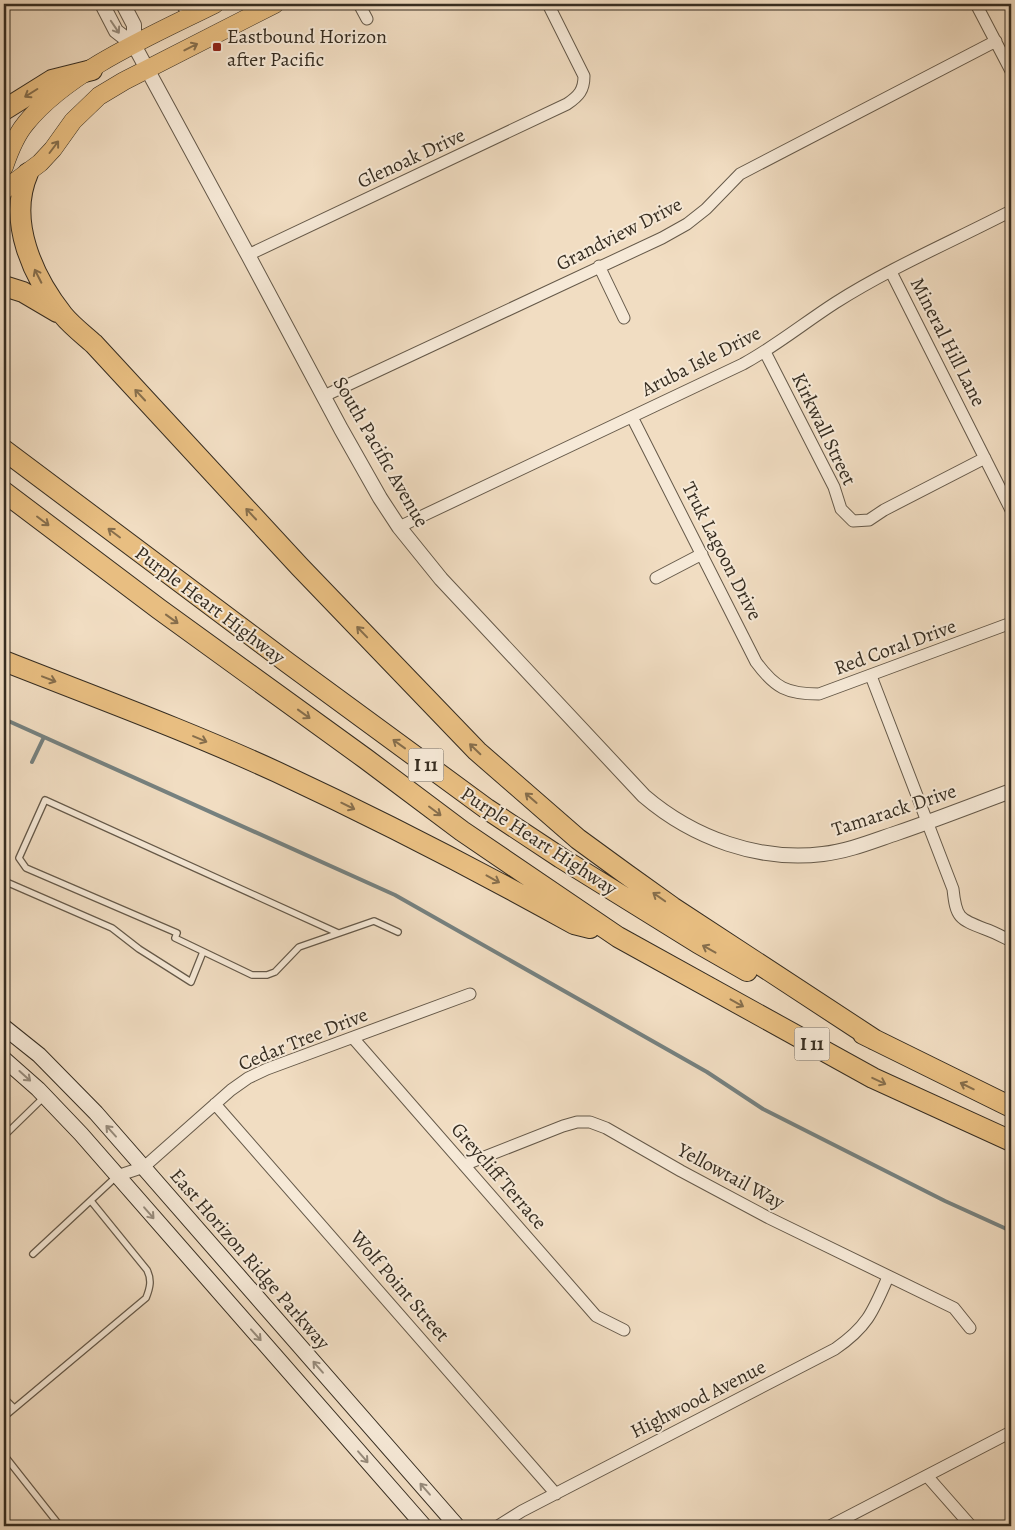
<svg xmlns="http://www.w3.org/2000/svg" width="1015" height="1530" font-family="Alegreya,serif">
  <rect width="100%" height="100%" fill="#f1ddc2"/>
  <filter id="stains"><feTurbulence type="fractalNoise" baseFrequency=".004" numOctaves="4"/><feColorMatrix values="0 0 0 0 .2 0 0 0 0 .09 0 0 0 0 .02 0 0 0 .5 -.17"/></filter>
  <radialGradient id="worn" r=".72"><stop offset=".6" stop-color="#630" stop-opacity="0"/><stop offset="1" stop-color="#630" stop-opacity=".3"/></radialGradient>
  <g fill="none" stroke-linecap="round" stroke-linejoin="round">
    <path stroke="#76817f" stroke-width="4" d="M4 719 395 895 707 1072 763 1109 945 1201 1011 1231
      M32 762 44 737"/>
    <defs>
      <path id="service" d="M179 4 185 15
        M4 881 112 928 139 949 191 982 203 952
        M338 933 45 800 19 858 26 868 177 933 175 938 252 975H267L275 972 299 947 374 921 398 932
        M4 1136 43 1098
        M33 1254 117 1176
        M4 1398 14 1408
        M4 1417 146 1298C150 1288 152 1280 147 1270L91 1201
        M4 1455 60 1526"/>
      <path id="minor" d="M359 4 367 19
        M976 4 1011 71
        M248 255 567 104C579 96 584 90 584 76L548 4
        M599 266 624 318
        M891 272 1011 510
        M765 352 834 487 841 509 853 521 869 520 884 510 985 458
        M324 396 662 238 687 224 706 209 740 174 996 41
        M632 417 756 662C775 688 787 694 819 694L1011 623
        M399 527 743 364C776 346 804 323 835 303 890 268 953 241 1011 211
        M656 578 702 554
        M871 676 953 889C956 918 959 919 985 929 994 932 1003 937 1011 941
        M353 1038 596 1316 624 1330
        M215 1104 556 1494
        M464 1165 563 1126 577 1122H590L606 1128 681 1171 769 1218 954 1308 970 1328
        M117 1176 144 1167 231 1090 248 1078 267 1069 470 994
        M927 1476 971 1526
        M498 1526 522 1511 835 1349C867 1327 873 1312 888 1277
        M830 1526 1011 1432"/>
      <path id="tertiary" d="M102 4 116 31 134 45 248 255 341 429 380 498 399 527 441 579 644 796C693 838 759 862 823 854 849 851 873 841 897 833 935 820 973 805 1011 791
        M123 4 134 25V45"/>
      <path id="secondary" d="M4 1027 39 1055 96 1113 457 1526
        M4 1059 38 1089 81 1134 424 1526"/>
      <path id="primary" d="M4 167C9 152 15 136 26 123 69 70 155 34 215 4
        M4 190 40 163 53 149 73 121 99 96 124 81 275 4"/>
      <path id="motorway" d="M4 110 52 80 92 70
        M28 173C7 221 33 277 63 315 72 326 84 335 94 344L300 567 477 751 578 839 626 874 672 907 875 1040
        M4 286 23 292 57 312
        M4 450 288 663 487 809 561 858 698 943 747 971
        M4 492 159 609 366 759 462 831 618 937 873 1078 1011 1141
        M4 661C95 697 188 731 277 772 378 819 477 870 574 924L590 928
        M863 1034 1011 1107"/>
    </defs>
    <use href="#service" stroke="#655949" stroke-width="8"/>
    <use href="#minor" stroke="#655949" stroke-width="13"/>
    <use href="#tertiary" stroke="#655949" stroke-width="16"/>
    <use href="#secondary" stroke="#362d21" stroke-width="17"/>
    <use href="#primary" stroke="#362d21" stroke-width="19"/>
    <use href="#motorway" stroke="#362d21" stroke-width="22"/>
    <use href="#service" stroke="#f6e9d7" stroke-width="5.5"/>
    <use href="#minor" stroke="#f6e9d7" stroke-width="11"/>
    <use href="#tertiary" stroke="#f6e9d7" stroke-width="14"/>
    <use href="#secondary" stroke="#f6e9d7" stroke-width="15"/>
    <use href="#primary" stroke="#e8be81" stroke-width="18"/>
    <use href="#motorway" stroke="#e8be81" stroke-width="20"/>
  </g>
  <defs><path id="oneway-shaft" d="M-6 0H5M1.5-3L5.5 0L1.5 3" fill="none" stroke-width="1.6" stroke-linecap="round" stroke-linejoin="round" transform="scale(1.25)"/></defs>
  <g stroke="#968b7c">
    <use href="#oneway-shaft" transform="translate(115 27) rotate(56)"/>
    <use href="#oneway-shaft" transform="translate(25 1076) rotate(42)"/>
    <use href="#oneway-shaft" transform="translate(111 1131) rotate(-132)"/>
    <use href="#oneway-shaft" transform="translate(149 1213) rotate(49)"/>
    <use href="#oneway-shaft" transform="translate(256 1335) rotate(48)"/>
    <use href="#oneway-shaft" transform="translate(318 1367) rotate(-131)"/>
    <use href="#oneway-shaft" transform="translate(363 1457) rotate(49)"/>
    <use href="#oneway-shaft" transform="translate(425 1489) rotate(-131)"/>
  </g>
  <g stroke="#866e4c">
    <use href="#oneway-shaft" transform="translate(191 47) rotate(-27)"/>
    <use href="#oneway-shaft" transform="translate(31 93) rotate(148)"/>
    <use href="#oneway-shaft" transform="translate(54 147) rotate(-53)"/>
    <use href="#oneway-shaft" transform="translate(38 276) rotate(-117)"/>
    <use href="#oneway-shaft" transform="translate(140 395) rotate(-133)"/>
    <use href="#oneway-shaft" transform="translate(251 514) rotate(-133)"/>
    <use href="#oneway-shaft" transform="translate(43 521) rotate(37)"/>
    <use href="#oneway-shaft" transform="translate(114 533) rotate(-143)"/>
    <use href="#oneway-shaft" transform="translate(172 619) rotate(36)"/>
    <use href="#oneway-shaft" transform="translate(362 632) rotate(-134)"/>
    <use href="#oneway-shaft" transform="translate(49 679) rotate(21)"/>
    <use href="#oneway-shaft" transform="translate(304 714) rotate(36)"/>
    <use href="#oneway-shaft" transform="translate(200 739) rotate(23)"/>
    <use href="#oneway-shaft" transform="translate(399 744) rotate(-144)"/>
    <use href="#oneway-shaft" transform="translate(475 749) rotate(-136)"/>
    <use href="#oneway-shaft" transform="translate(531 798) rotate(-139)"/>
    <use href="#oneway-shaft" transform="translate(348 806) rotate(26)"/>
    <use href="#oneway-shaft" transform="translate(435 811) rotate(37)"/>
    <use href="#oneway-shaft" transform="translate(493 879) rotate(29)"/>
    <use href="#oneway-shaft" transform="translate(659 897) rotate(-145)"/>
    <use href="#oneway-shaft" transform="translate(709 949) rotate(-151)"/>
    <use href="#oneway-shaft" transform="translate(737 1003) rotate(29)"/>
    <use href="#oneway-shaft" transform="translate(879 1081) rotate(25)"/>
    <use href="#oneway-shaft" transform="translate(967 1086) rotate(-154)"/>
  </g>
  <rect fill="#8f2418" stroke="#f6e9d7" stroke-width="2" x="212" y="42" width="10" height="10" rx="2.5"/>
  <g text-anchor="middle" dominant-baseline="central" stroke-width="4" stroke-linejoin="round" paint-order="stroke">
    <g fill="#f6e9d7" stroke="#706558" stroke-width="1">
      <rect x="408.5" y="748.5" width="35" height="33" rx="4"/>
      <rect x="794.5" y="1027.5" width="35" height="33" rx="4"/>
    </g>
    <g font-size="19" font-weight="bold" fill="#362d21">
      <text x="426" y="765">I 11</text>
      <text x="812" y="1044">I 11</text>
    </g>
    <g font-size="20" fill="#362d21" stroke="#f6e9d7" text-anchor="start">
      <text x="227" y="36">Eastbound Horizon<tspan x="227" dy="23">after Pacific</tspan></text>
    </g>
    <g font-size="20" fill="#362d21" stroke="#f6e9d7">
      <text transform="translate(411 158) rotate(-25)">Glenoak Drive</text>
      <text transform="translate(619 234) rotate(-27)">Grandview Drive</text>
      <text transform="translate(948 342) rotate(63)">Mineral Hill Lane</text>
      <text transform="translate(701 361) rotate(-27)">Aruba Isle Drive</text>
      <text transform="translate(824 429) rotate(64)">Kirkwall Street</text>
      <text transform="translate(381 452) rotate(60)">South Pacific Avenue</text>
      <text transform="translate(722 551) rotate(63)">Truk Lagoon Drive</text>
      <text transform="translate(210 605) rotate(37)">Purple Heart Highway</text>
      <text transform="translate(895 647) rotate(-20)">Red Coral Drive</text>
      <text transform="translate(894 810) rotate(-18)">Tamarack Drive</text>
      <text transform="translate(539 841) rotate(33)">Purple Heart Highway</text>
      <text transform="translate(303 1039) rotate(-22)">Cedar Tree Drive</text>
      <text transform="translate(499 1176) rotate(49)">Greycliff Terrace</text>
      <text transform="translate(731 1176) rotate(28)">Yellowtail Way</text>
      <text transform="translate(250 1259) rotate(49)">East Horizon Ridge Parkway</text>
      <text transform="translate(400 1286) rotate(49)">Wolf Point Street</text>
      <text transform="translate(698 1399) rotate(-27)">Highwood Avenue</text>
    </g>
  </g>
  <rect width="1015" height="1530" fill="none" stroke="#f1ddc2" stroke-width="20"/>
  <rect x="5" y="5" width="1005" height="1520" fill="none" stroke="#362d21" stroke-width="2.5"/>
  <rect x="10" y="10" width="995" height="1510" fill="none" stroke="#362d21"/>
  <rect width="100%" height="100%" filter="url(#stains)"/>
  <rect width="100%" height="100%" fill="url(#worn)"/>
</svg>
